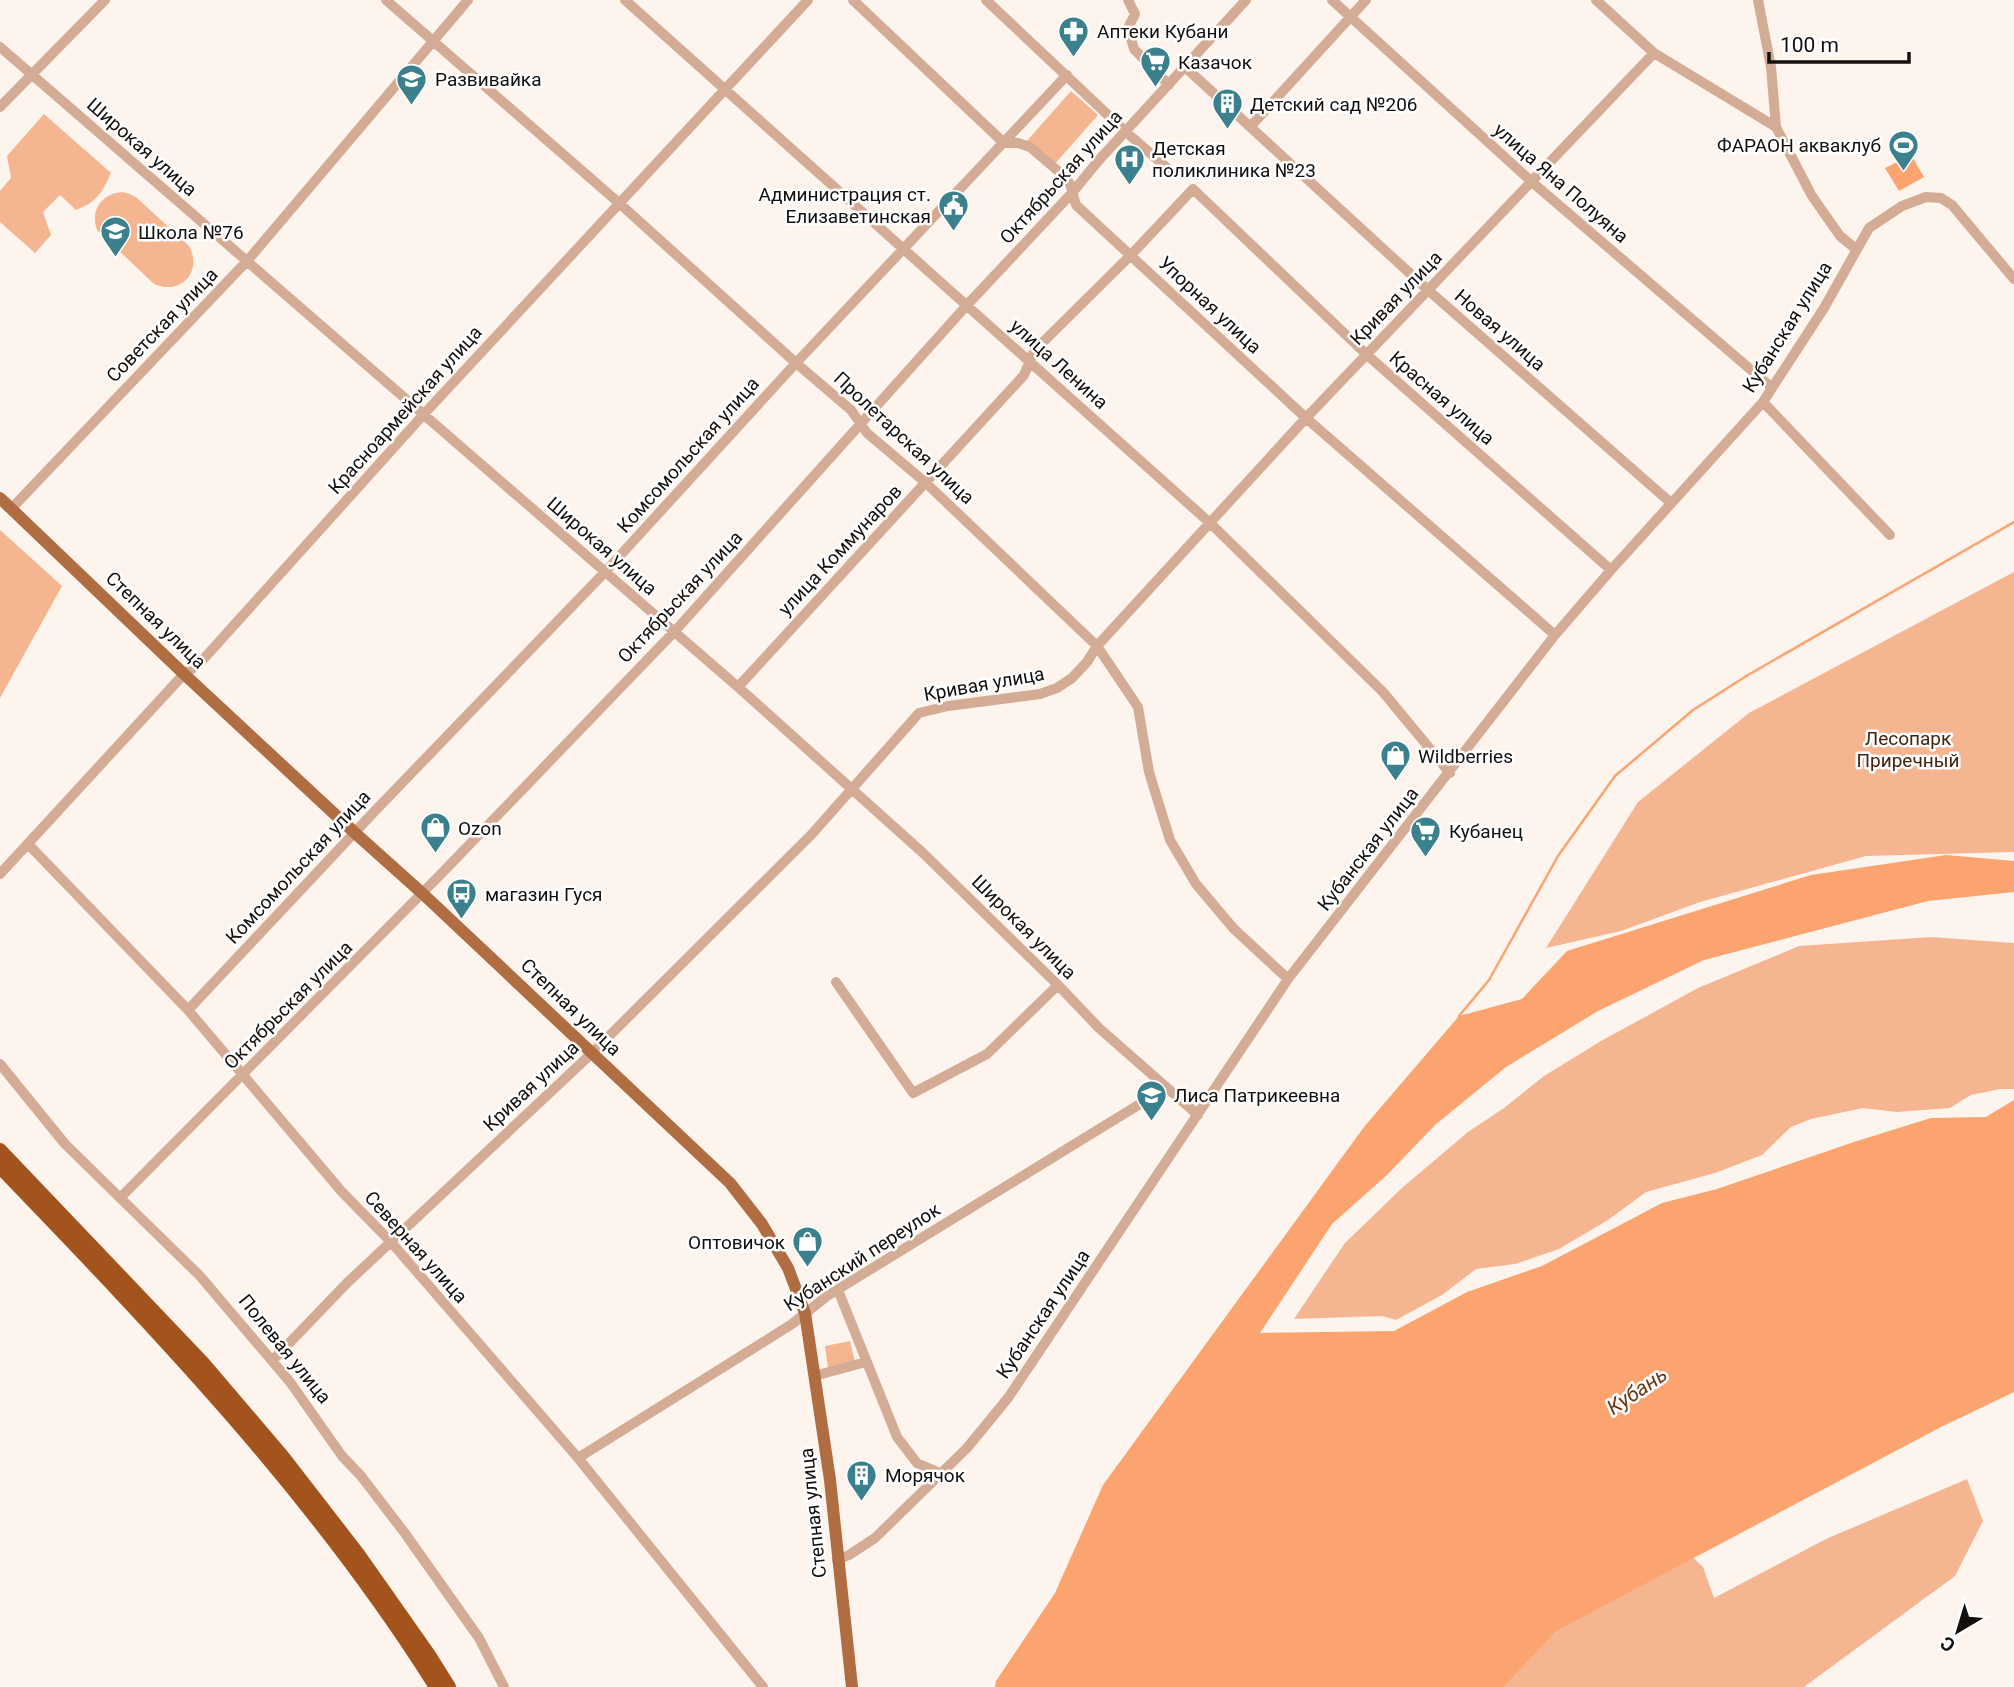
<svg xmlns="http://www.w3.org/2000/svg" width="2014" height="1687" font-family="Roboto,sans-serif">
  <rect width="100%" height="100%" fill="#fef4ee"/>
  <path fill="#f5b591" d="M1071 91 1098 115 1053 166 1026 142Z
    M44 114 111 173C102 193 97 202 76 210L60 195 43 212 51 235 35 253 0 222V191L11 178 7 156Z
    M122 192 130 194 137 198 189 246C203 271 181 296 154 284L97 230C90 211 101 194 122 192Z
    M0 530 62 586 0 698Z
    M2014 572V852L1866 856 1700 902 1621 931 1546 948 1638 802 1749 713Z
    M1931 937 2014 943V1089H2000L1971 1095 1950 1108 1897 1112 1863 1108 1811 1119 1791 1127 1762 1155 1715 1173 1646 1192 1608 1220 1559 1249 1515 1264 1476 1269 1442 1295 1396 1320 1382 1316 1294 1319 1345 1243 1403 1187 1468 1132 1504 1108 1544 1076 1601 1041 1698 988 1799 946Z
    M850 1341 855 1362 828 1368 825 1346Z
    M1967 1479 1983 1521 1955 1576 1804 1687H1474L1540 1629 1682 1547 1703 1567 1714 1598 1826 1539Z"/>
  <path fill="#fba470" d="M1911 155 1924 177 1899 191 1885 168Z
    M1946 855 2014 861V892L1928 901 1704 960 1598 1011 1506 1067 1435 1125 1387 1175 1332 1224 1260 1333 1394 1331 1467 1292 1542 1266 1662 1203 1717 1189 1854 1142 1931 1118 1986 1117 2014 1100V1392L1941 1427 1556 1631 1503 1687H995L996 1681 1055 1593 1103 1485 1364 1127 1459 1016 1522 999 1567 951 1811 875Z"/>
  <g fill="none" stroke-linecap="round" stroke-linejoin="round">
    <path stroke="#fba470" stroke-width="2.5" d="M1459 1016 1489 980 1558 856 1615 776 1693 710 1748 675 2014 522"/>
    <path stroke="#d4ac96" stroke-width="10" d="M386 0 619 203 796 363 851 410 867 433 926 483 1097 646 1138 707 1149 772 1170 840 1196 884 1234 929 1288 979
      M625 0 1210 523 1383 692 1450 773
      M853 0 1004 143H1018L1030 147 1064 176 1070 184 1076 205 1306 418 1555 635
      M986 0 1126 132 1174 174
      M1128 0 1135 14 1128 28 1134 49 1169 85
      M1332 0 1532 182 1771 387
      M1596 0 1654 53 1776 127 1812 196 1840 236 1856 249
      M1758 0 1771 67 1776 127
      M0 47 738 687 923 853 1058 985 1099 1028 1198 1115
      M1185 67 1428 290 1671 503
      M0 107 105 0
      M1251 126 1366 0
      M1763 402 1890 535
      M12 508 248 260 468 0
      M738 687 1024 375 1033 354 1039 346 1131 255 1193 189 1366 354 1611 570
      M28 844 188 1010 342 1192 391 1242 578 1458 763 1687
      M0 874 184 674 199 664 424 414 808 0
      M836 982 913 1093 987 1054 1058 985
      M188 1010 372 814 605 572 796 363 1067 75
      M0 1064 65 1144 200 1276 290 1382 342 1456 361 1476 404 1532 479 1638 504 1687
      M120 1198 442 873 675 631 967 305 1071 194 1099 160 1246 0
      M838 1290 897 1437 917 1463 942 1474
      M272 1361 347 1283 591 1054 812 834 919 713 948 706 1040 694 1057 688 1072 678 1087 662 1097 646 1306 418 1654 53
      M814 1376 866 1362
      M578 1458 792 1324 827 1296 1166 1088
      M837 1560 849 1555 875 1538 967 1448 1008 1398 1288 979 1555 635 1611 570 1763 402 1824 308 1869 228 1902 206 1926 197 1941 198 1952 205 2014 279"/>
    <path stroke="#b16d42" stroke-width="12" d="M0 498 184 674 355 833 422 893 730 1183 762 1224 788 1268 805 1313 830 1480 852 1687"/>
    <path stroke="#a3541d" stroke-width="14" d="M0 1150 203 1363 283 1457 358 1554 429 1655 449 1687
      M0 1167C157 1330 315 1494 436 1687"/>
  </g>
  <defs>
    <symbol id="pharmacy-pin" viewBox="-11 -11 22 30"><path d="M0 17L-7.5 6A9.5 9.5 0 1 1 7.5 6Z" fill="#3b808d" stroke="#fff"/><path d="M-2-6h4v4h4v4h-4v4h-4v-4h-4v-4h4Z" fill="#fff"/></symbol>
    <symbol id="supermarket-pin" viewBox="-11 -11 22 30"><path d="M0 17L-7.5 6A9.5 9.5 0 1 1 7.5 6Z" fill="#3b808d" stroke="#fff"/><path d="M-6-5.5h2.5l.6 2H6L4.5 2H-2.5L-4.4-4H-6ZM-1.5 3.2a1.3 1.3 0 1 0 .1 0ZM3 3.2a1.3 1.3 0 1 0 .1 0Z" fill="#fff"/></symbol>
    <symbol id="school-pin" viewBox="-11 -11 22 30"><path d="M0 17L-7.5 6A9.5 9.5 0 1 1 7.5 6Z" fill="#3b808d" stroke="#fff"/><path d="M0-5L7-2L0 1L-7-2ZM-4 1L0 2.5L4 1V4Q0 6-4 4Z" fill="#fff"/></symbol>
    <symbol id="building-pin" viewBox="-11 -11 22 30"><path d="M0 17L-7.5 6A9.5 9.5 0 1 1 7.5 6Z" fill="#3b808d" stroke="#fff"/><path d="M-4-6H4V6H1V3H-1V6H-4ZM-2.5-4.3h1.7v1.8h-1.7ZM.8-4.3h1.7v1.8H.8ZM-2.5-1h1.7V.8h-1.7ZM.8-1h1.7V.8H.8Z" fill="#fff"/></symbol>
    <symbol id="stadium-pin" viewBox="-11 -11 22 30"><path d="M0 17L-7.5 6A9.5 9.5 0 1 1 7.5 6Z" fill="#3b808d" stroke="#fff"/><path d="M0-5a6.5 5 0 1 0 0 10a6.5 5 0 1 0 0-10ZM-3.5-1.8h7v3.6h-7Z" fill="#fff"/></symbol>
    <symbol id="hospital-pin" viewBox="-11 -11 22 30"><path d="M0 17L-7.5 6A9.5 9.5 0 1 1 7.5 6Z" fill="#3b808d" stroke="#fff"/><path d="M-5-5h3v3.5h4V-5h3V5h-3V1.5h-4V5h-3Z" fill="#fff"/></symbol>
    <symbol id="civic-pin" viewBox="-11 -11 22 30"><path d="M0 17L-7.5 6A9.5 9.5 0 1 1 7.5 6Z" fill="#3b808d" stroke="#fff"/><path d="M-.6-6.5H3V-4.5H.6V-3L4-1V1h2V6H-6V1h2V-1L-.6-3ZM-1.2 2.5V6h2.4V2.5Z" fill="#fff"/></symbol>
    <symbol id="shop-pin" viewBox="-11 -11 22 30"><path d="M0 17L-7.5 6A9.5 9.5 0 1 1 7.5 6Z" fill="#3b808d" stroke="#fff"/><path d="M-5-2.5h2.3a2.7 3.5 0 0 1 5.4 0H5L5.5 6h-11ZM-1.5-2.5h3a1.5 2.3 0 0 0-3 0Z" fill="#fff"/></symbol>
    <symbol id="bus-pin" viewBox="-11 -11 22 30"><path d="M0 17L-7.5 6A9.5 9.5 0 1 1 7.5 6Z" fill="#3b808d" stroke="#fff"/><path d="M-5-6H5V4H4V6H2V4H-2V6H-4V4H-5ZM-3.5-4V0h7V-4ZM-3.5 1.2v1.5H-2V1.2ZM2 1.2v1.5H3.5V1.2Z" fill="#fff"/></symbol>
  </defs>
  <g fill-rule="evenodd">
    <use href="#pharmacy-pin" x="1056" y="14" width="35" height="47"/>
    <use href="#supermarket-pin" x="1138" y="44" width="35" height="47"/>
    <use href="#school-pin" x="394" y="62" width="35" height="47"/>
    <use href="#building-pin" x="1210" y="86" width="35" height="47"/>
    <use href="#stadium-pin" x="1886" y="128" width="35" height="47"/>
    <use href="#hospital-pin" x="1112" y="142" width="35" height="47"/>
    <use href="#civic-pin" x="936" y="188" width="35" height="47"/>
    <use href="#school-pin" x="98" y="214" width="35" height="47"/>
    <use href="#shop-pin" x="1378" y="738" width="35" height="47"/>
    <use href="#shop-pin" x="418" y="810" width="35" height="47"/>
    <use href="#supermarket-pin" x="1408" y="814" width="35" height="47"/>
    <use href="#bus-pin" x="444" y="876" width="35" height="47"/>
    <use href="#school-pin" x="1134" y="1078" width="35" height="47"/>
    <use href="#shop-pin" x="790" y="1224" width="35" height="47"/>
    <use href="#building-pin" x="844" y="1458" width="35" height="47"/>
  </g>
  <g text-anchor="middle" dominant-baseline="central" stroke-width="5" stroke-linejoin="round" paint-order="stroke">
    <g font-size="19" fill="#130f0d" stroke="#fff" text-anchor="start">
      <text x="1097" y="31">Аптеки Кубани</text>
      <text x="1178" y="62">Казачок</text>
      <text x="435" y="79">Развивайка</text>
      <text x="1250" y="104">Детский сад №206</text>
      <text x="1881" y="145" text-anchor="end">ФАРАОН акваклуб</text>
      <text x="1152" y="148">Детская<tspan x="1152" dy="22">поликлиника №23</tspan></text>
      <text x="931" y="194" text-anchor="end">Администрация ст.<tspan x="931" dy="22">Елизаветинская</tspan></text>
      <text x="138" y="232">Школа №76</text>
      <text x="1418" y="756">Wildberries</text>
      <text x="458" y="828">Ozon</text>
      <text x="1449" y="831">Кубанец</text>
      <text x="485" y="894">магазин Гуся</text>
      <text x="1174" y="1095">Лиса Патрикеевна</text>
      <text x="785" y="1242" text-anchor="end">Оптовичок</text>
      <text x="885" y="1475">Морячок</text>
    </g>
    <g font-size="19" fill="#130f0d" stroke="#fff">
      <text transform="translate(142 147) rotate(41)">Широкая улица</text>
      <text transform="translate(1061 177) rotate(-48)">Октябрьская улица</text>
      <text transform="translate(1561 183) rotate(41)">улица Яна Полуяна</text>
      <text transform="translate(1396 298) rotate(-46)">Кривая улица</text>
      <text transform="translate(1210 305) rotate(43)">Упорная улица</text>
      <text transform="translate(162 325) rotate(-46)">Советская улица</text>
      <text transform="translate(1787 327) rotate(-58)">Кубанская улица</text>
      <text transform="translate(1500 330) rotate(41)">Новая улица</text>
      <text transform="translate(1059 364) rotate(42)">улица Ленина</text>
      <text transform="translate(1442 398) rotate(41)">Красная улица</text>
      <text transform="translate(405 410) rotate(-48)">Красноармейская улица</text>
      <text transform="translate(904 438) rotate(43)">Пролетарская улица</text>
      <text transform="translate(688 455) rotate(-48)">Комсомольская улица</text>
      <text transform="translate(602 546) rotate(41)">Широкая улица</text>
      <text transform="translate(840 550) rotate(-47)">улица Коммунаров</text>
      <text transform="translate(680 597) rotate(-47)">Октябрьская улица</text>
      <text transform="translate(156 620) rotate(44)">Степная улица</text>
      <text transform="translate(984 684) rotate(-10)">Кривая улица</text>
      <text transform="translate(1368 849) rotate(-52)">Кубанская улица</text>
      <text transform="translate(298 867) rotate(-47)">Комсомольская улица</text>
      <text transform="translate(1024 927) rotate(45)">Широкая улица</text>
      <text transform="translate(288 1005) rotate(-45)">Октябрьская улица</text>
      <text transform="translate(571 1007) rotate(44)">Степная улица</text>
      <text transform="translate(531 1086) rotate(-43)">Кривая улица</text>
      <text transform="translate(416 1247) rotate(48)">Северная улица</text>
      <text transform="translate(862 1257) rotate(-33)">Кубанский переулок</text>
      <text transform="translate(1043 1314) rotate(-56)">Кубанская улица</text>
      <text transform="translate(285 1349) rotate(51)">Полевая улица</text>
      <text transform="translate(813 1513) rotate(-96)">Степная улица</text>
    </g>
    <g font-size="19" fill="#45230d" stroke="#fff">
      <text x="1908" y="738">Лесопарк<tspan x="1908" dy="22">Приречный</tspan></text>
    </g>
    <g font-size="21" font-style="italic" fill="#6e3711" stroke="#fff">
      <text transform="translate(1637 1391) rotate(-34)">Кубань</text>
    </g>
  </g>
  <g transform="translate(1958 1631) rotate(218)" stroke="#ffffff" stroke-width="5" paint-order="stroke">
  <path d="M0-5L12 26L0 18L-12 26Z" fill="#130f0d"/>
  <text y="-10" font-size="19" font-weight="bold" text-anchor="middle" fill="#130f0d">С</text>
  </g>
  <path d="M1769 52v10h140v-10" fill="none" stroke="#130f0d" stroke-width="3.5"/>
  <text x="1780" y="52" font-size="21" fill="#130f0d" stroke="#ffffff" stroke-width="5" paint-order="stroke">100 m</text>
</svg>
